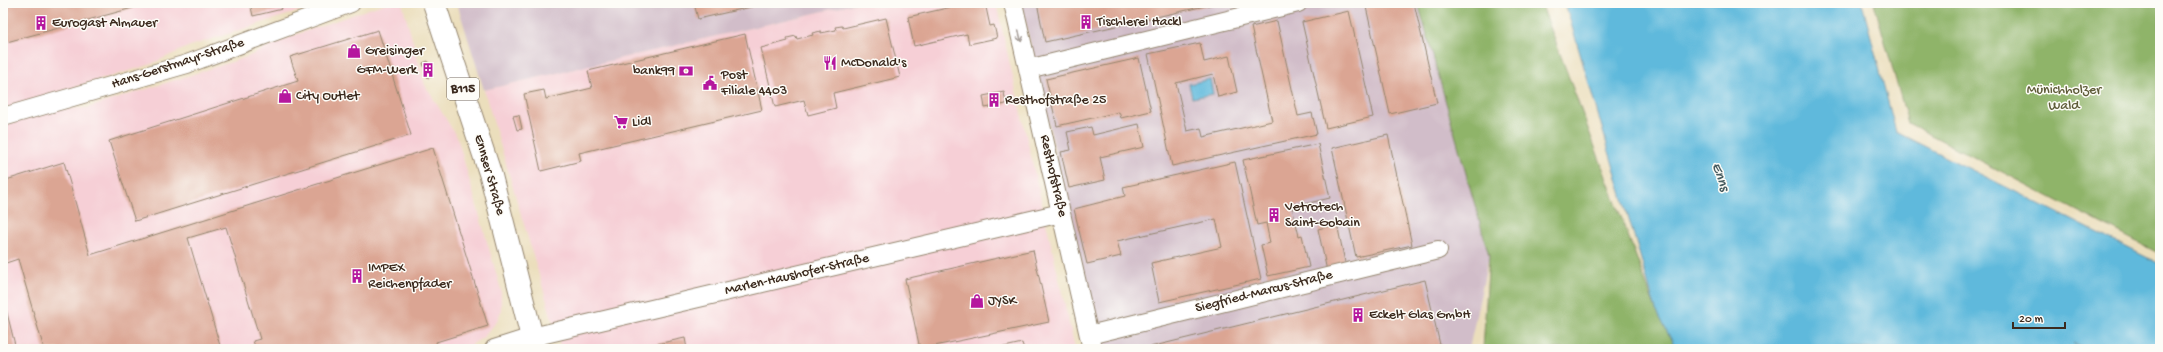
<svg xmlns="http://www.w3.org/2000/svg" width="2163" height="352" font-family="'Gochi Hand',sans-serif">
  <rect width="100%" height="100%" fill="#fdfcf7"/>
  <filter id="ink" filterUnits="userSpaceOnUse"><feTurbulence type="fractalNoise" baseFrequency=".025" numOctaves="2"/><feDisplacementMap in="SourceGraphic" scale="8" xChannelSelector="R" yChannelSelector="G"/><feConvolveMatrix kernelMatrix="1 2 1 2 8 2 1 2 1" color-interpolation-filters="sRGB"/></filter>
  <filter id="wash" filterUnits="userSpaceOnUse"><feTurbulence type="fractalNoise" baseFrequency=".012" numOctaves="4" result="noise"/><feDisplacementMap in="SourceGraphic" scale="16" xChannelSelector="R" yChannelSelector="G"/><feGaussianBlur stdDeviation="0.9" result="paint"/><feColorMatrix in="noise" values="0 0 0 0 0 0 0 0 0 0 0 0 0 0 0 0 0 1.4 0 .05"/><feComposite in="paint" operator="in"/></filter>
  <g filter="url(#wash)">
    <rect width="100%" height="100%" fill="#ebdebc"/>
    <path fill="#f6cfd6" d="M3 3H325L190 46 149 65 3 109Z
      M386 3H402L425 85 457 137 501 290V311L497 321 484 337 464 349H3V125L56 109 87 108 247 57 292 36Z
      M858 3H996L1075 349H561L484 90Z"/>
    <path fill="#d1bdc9" d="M457 3H858L484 90Z
      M1021 3H1418L1489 255 1469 349H1100Z"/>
    <path fill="#8fb469" stroke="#656f44" d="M1418 3H1541L1656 310 1676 349H1483L1489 255Z
      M1874 3H2160V254L1908 123Z"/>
    <path fill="#5eb9dc" stroke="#4c727d" d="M1565 3H1862L1896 132 2160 264V349H2084L2073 343 2080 349H1676L1656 310Z
      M1210 79 1213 94 1192 98 1189 84Z"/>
    <g id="blocks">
      <path fill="#dba593" d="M3 3H151L3 43Z
        M250 3H280L282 9 253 16Z
        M694 3H764V4L698 19Z
        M959 3H985L990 26 994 25 997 38 969 44 967 34 914 46 908 17 960 5Z
        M1037 3H1214V4L1045 42Z
        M1382 3H1414L1437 103 1390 114 1366 7Z
        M1349 11 1373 117 1326 128 1302 22Z
        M886 18 900 77 833 93 836 108 808 115 804 100 775 107 761 48 788 41 787 38 796 36 797 39 813 35 812 33 821 31V33L836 30 835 27 842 26 843 28Z
        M1277 21 1298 116 1312 113 1317 134 1172 166 1148 54 1200 43 1204 62 1229 56 1237 92 1218 97 1213 74 1176 83 1187 131 1201 128 1203 137 1272 121 1251 27Z
        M378 30 411 135 135 221 109 141 298 81 290 57Z
        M745 34 762 110 579 153 581 161 541 171 524 94 544 90 546 99 592 88 588 71Z
        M1139 58 1151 111 1121 118 1119 112 1057 126 1046 79Z
        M428 61 433 76 428 78 423 63Z
        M1004 92 1006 104 985 108 983 96Z
        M519 115 522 129 517 130 513 116Z
        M1139 124 1144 147 1100 157 1105 180 1069 188 1061 152 1071 150 1067 132 1091 127 1093 135Z
        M1388 135 1412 245 1356 257 1332 148Z
        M1318 144 1330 198 1292 207 1299 236 1302 235 1309 267 1268 276 1261 245 1270 243 1266 223 1257 225 1243 160Z
        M433 148 488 326 436 342 438 349H256L253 341 260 339 226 227 188 238 221 349H44L18 259 3 264V181L64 162 90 255Z
        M1235 162 1261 279 1159 302 1151 263 1222 247 1216 219 1117 241 1121 256 1087 264 1074 209 1125 196 1123 187Z
        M1337 224 1346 267 1327 271 1318 229Z
        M1033 250 1049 322 920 349 905 279Z
        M1425 280 1441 349H1146V348Z
        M3 301H4L16 349H3Z
        M685 338 687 349H639L638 348Z
        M1022 343 1024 349H1000V348Z"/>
    </g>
  </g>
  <g filter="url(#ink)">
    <use href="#blocks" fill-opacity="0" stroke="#93846d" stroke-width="1"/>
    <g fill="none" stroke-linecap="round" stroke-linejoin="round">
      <defs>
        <path id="street" d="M1013 3 1092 349
          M1028 69 1298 3
          M3 117 187 64 351 3
          M1089 335 1438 250
          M494 349 532 337 1061 213"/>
        <path id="primary" d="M434 3 491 176 535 349"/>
      </defs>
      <use href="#street" stroke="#93846d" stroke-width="20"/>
      <use href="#primary" stroke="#93846d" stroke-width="24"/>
      <use href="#street" stroke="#fff" stroke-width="18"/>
      <use href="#primary" stroke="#fff" stroke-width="22"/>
    </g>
    <defs><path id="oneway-shaft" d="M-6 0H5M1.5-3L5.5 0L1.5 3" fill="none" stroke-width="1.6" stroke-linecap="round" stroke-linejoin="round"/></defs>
    <use stroke="#a79f9a" href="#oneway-shaft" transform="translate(1020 36) rotate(77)"/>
  </g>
  <defs>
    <symbol id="building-bare" viewBox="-9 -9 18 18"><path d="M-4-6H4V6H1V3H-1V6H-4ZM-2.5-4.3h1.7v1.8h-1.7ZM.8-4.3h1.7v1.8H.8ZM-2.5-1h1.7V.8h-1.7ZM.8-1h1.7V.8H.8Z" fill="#b5179e" stroke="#fdfcf7" stroke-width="2.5" paint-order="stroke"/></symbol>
    <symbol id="shop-bare" viewBox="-9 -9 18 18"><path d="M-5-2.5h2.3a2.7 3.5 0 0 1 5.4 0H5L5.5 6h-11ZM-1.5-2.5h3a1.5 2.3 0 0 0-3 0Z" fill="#b5179e" stroke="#fdfcf7" stroke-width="2.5" paint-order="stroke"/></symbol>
    <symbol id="restaurant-bare" viewBox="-9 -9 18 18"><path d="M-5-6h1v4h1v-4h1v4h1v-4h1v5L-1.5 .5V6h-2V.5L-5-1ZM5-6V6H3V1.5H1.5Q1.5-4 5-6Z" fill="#b5179e" stroke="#fdfcf7" stroke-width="2.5" paint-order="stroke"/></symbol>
    <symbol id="bank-bare" viewBox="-9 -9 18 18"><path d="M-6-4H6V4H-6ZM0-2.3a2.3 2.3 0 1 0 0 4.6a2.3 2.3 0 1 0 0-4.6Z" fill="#b5179e" stroke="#fdfcf7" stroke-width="2.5" paint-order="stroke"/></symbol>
    <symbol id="civic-bare" viewBox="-9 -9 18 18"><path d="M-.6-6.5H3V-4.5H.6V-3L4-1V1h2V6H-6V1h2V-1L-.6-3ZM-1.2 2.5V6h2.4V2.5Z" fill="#b5179e" stroke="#fdfcf7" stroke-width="2.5" paint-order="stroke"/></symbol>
    <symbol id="supermarket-bare" viewBox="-9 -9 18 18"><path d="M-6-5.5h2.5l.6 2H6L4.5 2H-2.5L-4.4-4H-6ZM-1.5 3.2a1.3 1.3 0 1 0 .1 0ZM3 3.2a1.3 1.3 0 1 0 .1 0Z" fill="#b5179e" stroke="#fdfcf7" stroke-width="2.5" paint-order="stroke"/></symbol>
  </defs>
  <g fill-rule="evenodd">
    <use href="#building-bare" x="1076" y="12" width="20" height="20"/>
    <use href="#building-bare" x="31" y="13" width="20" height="20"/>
    <use href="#shop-bare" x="344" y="41" width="20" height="20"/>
    <use href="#restaurant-bare" x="820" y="53" width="20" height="20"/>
    <use href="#building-bare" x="418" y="60" width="20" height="20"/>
    <use href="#bank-bare" x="676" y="61" width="20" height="20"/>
    <use href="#civic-bare" x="700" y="73" width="20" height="20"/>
    <use href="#shop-bare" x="275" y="86" width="20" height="20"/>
    <use href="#building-bare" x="984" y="90" width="20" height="20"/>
    <use href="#supermarket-bare" x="611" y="112" width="20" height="20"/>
    <use href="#building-bare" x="1264" y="205" width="20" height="20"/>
    <use href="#building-bare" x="347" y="266" width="20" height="20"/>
    <use href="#shop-bare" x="967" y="291" width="20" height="20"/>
    <use href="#building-bare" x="1348" y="305" width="20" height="20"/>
  </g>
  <g text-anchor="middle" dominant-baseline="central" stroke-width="3" stroke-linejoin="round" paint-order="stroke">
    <rect fill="#fdfcf7" stroke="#75695f" stroke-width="1" x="447" y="78" width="32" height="22" rx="3"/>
    <g font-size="13" font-weight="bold" fill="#3b2a1e">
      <text x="463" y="89">B115</text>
    </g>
    <g font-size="14" fill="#3b2a1e" stroke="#fdfcf7" text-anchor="start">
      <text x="1097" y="22">Tischlerei Hackl</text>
      <text x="52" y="23">Eurogast Almauer</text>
      <text x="365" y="51">Greisinger</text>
      <text x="841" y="63">McDonald's</text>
      <text x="417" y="70" text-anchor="end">GFM-Werk</text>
      <text x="675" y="71" text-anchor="end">bank99</text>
      <text x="721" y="75">Post<tspan x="721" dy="16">Filiale 4403</tspan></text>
      <text x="296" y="96">City Outlet</text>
      <text x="1005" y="100">Resthofstraße 25</text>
      <text x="632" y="122">Lidl</text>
      <text x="1285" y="207">Vetrotech<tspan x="1285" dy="16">Saint-Gobain</tspan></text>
      <text x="368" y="268">IMPEX<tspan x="368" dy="16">Reichenpfader</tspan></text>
      <text x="988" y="301">JYSK</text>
      <text x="1369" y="315">Eckelt Glas GmbH</text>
    </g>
    <g font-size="14" fill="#3b2a1e" stroke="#fdfcf7">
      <text transform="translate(178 64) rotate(-18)">Hans-Gerstmayr-Straße</text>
      <text transform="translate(489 175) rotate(74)">Ennser Straße</text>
      <text transform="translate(1053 176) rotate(77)">Resthofstraße</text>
      <text transform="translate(797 275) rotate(-13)">Marlen-Haushofer-Straße</text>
      <text transform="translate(1264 292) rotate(-14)">Siegfried-Marcus-Straße</text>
    </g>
    <g font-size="14" fill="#5f5c39" stroke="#fdfcf7">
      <text x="2064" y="90">Münichholzer<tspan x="2064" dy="16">Wald</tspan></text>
    </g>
    <g font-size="15" font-style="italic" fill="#475c60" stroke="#fdfcf7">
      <text transform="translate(1720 177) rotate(71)">Enns</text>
    </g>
  </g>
  <rect width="2163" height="352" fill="none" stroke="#fdfcf7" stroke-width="16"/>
  <path d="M2013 322v6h52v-6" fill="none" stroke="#3b2a1e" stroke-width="2"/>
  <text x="2019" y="322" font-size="12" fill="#3b2a1e" stroke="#fdfcf7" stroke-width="3" paint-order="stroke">20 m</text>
</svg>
